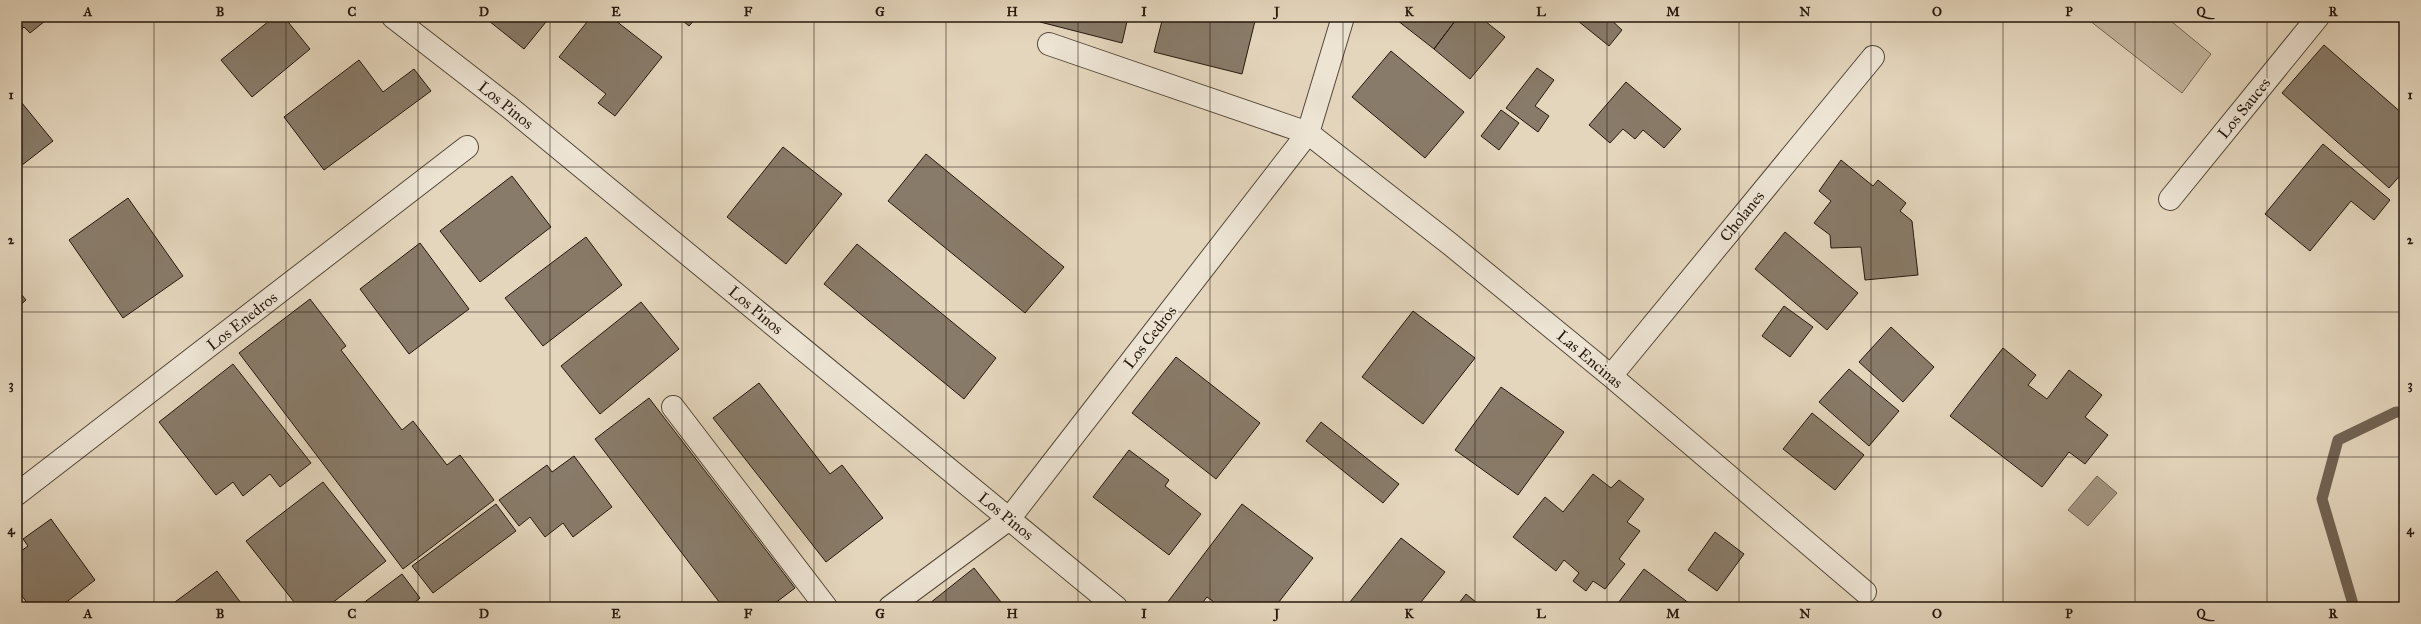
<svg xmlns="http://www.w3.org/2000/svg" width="2421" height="624" font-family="'IM FELL Great Primer',serif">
  <rect width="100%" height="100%" fill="#e4d6bd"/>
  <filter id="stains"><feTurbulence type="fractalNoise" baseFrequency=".005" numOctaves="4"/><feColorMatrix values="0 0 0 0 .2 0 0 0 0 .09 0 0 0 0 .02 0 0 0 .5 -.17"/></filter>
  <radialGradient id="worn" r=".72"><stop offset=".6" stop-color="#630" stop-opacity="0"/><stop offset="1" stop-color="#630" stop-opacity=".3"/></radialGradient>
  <path fill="#c4b69f" stroke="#746756" d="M2085 17H2166L2211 54 2182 93Z"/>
  <path fill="#a39581" stroke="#716353" d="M2097 476 2117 493 2088 526 2068 510Z"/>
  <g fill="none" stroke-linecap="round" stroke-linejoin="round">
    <path stroke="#716353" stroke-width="11" d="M2355 607 2353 604 2322 499 2338 440 2396 412H2404"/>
  </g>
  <path fill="#887b69" stroke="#25180d" d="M17 17H50L30 33 24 27 17 33Z
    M274 17H284L310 49 252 97 221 60Z
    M484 17H550L524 49Z
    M591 17H611L662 57 615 116 598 103 606 94 559 57Z
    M678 17H697L689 26Z
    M1041 17H1128L1122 43 1040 22Z
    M1163 17H1239L1255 21 1242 74 1154 52Z
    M1393 17H1458L1434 49Z
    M1458 17H1480L1505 37 1470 79 1434 49Z
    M1581 17H1608L1622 30 1609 46 1578 21Z
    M2324 45 2404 115V171L2389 188 2282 93Z
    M1391 51 1464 112 1425 158 1352 97Z
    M359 60 383 92 414 69 431 91 324 170 284 117Z
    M1537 68 1554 80 1535 106 1549 116 1538 132 1506 108Z
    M1626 82 1681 129 1664 148 1643 130 1635 139 1623 129 1610 143 1589 125Z
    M17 97 53 141 17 169Z
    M1501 110 1519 123 1499 150 1481 136Z
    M2323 144 2390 200 2374 220 2351 201 2310 251 2265 214Z
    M783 147 842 194 786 264 727 217Z
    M926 154 1064 267 1025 313 888 201Z
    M1841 160 1873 186 1878 180 1906 203 1900 211 1912 221 1918 275 1865 280 1861 247 1831 248 1830 235 1814 223 1831 201 1819 191Z
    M512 176 551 227 480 282 440 231Z
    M128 198 183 276 123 318 69 240Z
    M1785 232 1858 293 1827 330 1755 269Z
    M586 237 622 285 543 346 505 298Z
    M420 243 469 309 409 354 360 289Z
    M857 244 996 358 964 399 824 284Z
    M17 289 26 300 17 308Z
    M310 299 346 346 341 350 402 430 413 421 447 465 460 455 494 500 403 569 239 353Z
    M641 302 679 349 600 414 561 366Z
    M1784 306 1813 327 1790 357 1762 336Z
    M1413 311 1475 358 1423 424 1362 377Z
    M1891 327 1934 367 1903 402 1859 362Z
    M2003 348 2036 375 2028 385 2047 399 2069 370 2102 395 2085 417 2108 435 2085 464 2069 452 2042 487 1950 416Z
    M1176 357 1260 423 1216 479 1132 413Z
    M233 364 311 463 280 487 270 474 243 496 233 482 216 495 159 422Z
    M1849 369 1899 411 1869 446 1819 402Z
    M759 383 830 474 842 465 883 518 826 562 713 418Z
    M1501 387 1564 432 1518 495 1455 450Z
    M649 398 795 588 770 607H723L595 439Z
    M1812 413 1864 455 1835 490 1783 449Z
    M1321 422 1399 484 1383 503 1306 441Z
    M1129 450 1169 480 1165 486 1201 514 1169 555 1093 497Z
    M574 456 612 507 573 537 563 523 545 537 530 517 519 526 499 500 547 465 552 472Z
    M1593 474 1611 488 1619 480 1644 499 1627 522 1640 531 1619 559 1625 564 1605 589 1593 581 1586 591 1573 581 1579 573 1564 560 1556 571 1513 537 1545 497 1563 512Z
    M323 482 386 561 327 607H298L246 541Z
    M496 504 516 531 433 593 412 566Z
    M1242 504 1313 558 1275 607H1221L1207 597 1199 607H1172L1167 603Z
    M51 519 95 580 60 607H30L17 589V554L28 546 23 539Z
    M1715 532 1744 554 1717 591 1688 570Z
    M1401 538 1445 572 1417 607H1346Z
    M974 568 1005 607H925Z
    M1644 569 1694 607H1615Z
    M217 571 244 607H179L175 602Z
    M402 574 420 598 409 607H358Z
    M1466 594 1482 607H1456Z"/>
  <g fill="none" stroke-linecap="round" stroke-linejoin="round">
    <defs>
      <path id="minor" d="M393 17 509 107 1116 607
        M1049 44 1308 133 1450 244 1611 376 1865 592
        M2170 199 2318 17
        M1611 376 1873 57
        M673 407 826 607
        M17 494 467 147
        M890 607 1009 519 1308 133 1343 17"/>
    </defs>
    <use href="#minor" stroke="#554839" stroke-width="24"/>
    <use href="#minor" stroke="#ede4d4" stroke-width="22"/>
  </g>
  <path fill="none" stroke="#25180d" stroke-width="1" stroke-opacity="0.55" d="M154 17V607M286 17V607M418 17V607M550 17V607M682 17V607M814 17V607M946 17V607M1078 17V607M1210 17V607M1343 17V607M1475 17V607M1607 17V607M1739 17V607M1871 17V607M2003 17V607M2135 17V607M2267 17V607M17 167H2404M17 312H2404M17 457H2404"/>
  <g text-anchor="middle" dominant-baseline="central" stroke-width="4" stroke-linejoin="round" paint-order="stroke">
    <g font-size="16" fill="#25180d" stroke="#ede4d4">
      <text transform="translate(506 105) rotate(39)">Los Pinos</text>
      <text transform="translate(2244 108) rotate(-51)">Los Sauces</text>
      <text transform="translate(1742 216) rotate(-51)">Cholanes</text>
      <text transform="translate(756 310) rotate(40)">Los Pinos</text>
      <text transform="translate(242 321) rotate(-38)">Los Enedros</text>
      <text transform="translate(1150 337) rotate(-52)">Los Cedros</text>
      <text transform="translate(1590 359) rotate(40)">Las Encinas</text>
      <text transform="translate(1006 516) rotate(39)">Los Pinos</text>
    </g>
  </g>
  <rect width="2421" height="624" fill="none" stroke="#e4d6bd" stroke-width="44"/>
  <rect x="22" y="22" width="2377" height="580" fill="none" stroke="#25180d" stroke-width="1.5"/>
  <g font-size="13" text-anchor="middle" font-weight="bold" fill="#25180d">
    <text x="88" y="16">A</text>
    <text x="220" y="16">B</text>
    <text x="352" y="16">C</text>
    <text x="484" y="16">D</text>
    <text x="616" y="16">E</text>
    <text x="748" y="16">F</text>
    <text x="880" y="16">G</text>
    <text x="1012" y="16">H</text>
    <text x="1144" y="16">I</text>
    <text x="1277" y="16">J</text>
    <text x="1409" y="16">K</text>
    <text x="1541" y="16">L</text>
    <text x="1673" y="16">M</text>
    <text x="1805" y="16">N</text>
    <text x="1937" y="16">O</text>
    <text x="2069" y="16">P</text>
    <text x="2201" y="16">Q</text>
    <text x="2333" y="16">R</text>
    <text x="11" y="99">1</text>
    <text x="2410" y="99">1</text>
    <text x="11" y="244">2</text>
    <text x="2410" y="244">2</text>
    <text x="11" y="389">3</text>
    <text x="2410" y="389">3</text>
    <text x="11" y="534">4</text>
    <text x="2410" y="534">4</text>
    <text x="88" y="618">A</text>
    <text x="220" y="618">B</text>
    <text x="352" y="618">C</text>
    <text x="484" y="618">D</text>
    <text x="616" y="618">E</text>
    <text x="748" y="618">F</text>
    <text x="880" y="618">G</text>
    <text x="1012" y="618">H</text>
    <text x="1144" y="618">I</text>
    <text x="1277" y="618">J</text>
    <text x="1409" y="618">K</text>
    <text x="1541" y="618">L</text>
    <text x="1673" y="618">M</text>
    <text x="1805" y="618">N</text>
    <text x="1937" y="618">O</text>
    <text x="2069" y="618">P</text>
    <text x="2201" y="618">Q</text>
    <text x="2333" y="618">R</text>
  </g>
  <rect width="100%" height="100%" filter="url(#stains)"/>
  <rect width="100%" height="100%" fill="url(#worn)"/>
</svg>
